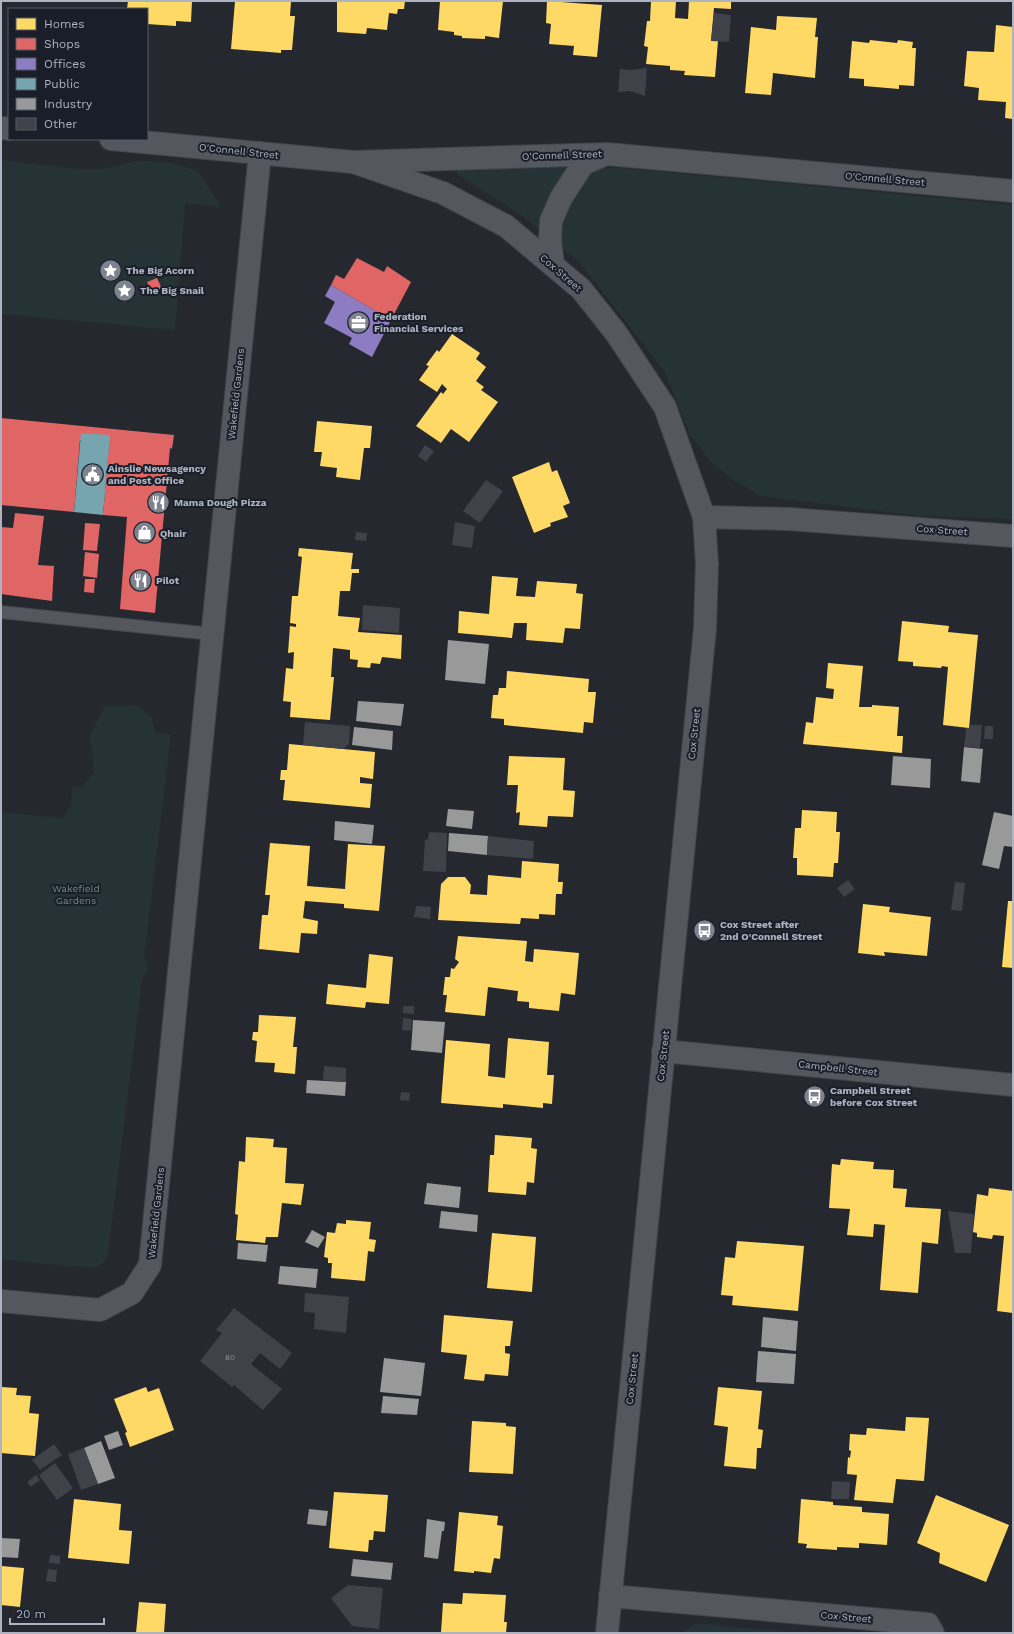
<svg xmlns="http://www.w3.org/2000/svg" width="1014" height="1634" font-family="'Work Sans',sans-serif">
  <rect width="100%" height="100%" fill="#25282f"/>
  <path fill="#253336" d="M1 160 78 169H103L136 161 168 162 198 171 221 207 185 204 175 330 1 314Z
    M455 167 622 168 1013 205V519L920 516 760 496 736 482 711 462 690 435 665 372 579 262 523 216 458 175Z
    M137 705 152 718 155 733 171 735 144 958 148 970 142 980 108 1255 102 1264 94 1268 1 1260V812L64 818 71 803 72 786 82 787 94 772 90 736 105 706Z
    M697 1623 801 1633H680Z"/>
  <path fill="#ffd966" d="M128 1H192L191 22 176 21V26L147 24V9H127Z
    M235 1H291L290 16H295L292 50H281V53L231 49Z
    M337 1H405L404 9H398L397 14 389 13 387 30 367 28 366 34 337 32Z
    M440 1H503L499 38 485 36V39L462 38V36L454 35V32L438 30Z
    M547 1 602 5 597 57 573 55 574 46 549 44 551 24 546 23Z
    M651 1H676L675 18 688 19 689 1H731V9L714 8 711 41H718L715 77 684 75 685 71 670 70V66L646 64 648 47 644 46 647 21H650Z
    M777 16 817 18 815 37H818L815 78 773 73 771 95 745 93 751 27 776 30Z
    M996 25 1013 27V119L1005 118 1006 102 978 100 979 88 964 86 967 51 994 52Z
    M870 40 897 43 898 40 913 42 912 48H916L914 86 899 85V89L864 86V79L849 78 852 41 869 43Z
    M452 334 480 353 476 359 486 367 476 381 484 387 481 390 498 402 469 442 451 429 441 443 416 426 441 392 443 394 447 389 442 384 437 392 419 380 429 366 426 365 437 350 439 352Z
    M317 421 372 426 370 448H364L360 480 336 477 337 468 320 466 322 452H314Z
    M549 462 552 472 557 470 570 503 563 506 568 517 550 523 551 526 534 533 512 477Z
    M299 548 353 553 351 569H359V573H352L350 591H340L338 616 360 618 358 632 402 635 401 659 382 657 380 664 371 663 370 668 357 667 358 660 350 659V650L333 648 331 677H334L330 720 290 717 291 702 283 701 286 668 293 669 294 652 288 653 290 626 296 627V624L290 623 292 596H298L302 557 298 556Z
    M492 576 518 578 516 596 535 597 537 581 577 584 576 593 583 594 580 629 565 628 563 643 526 640 527 623H514L512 638 458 633 459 611 489 614Z
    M902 621 949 626 948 632 978 635 969 728 943 725 948 667 942 666 941 668 913 666V662L898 661Z
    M828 663 863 666 859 707H872V705L899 707 897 736H903L902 753 803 744 806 722 813 723 816 697 833 699 834 689 826 688Z
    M507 671 589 679 588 692H596L593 723 584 722 583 733 504 725V719L491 718 493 695H498L499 688H506Z
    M289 744 375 752 373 779 360 777V783L372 784 370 808 283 800 285 780H280L281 770H287Z
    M509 756 565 758 563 790 575 791 573 817 548 816 547 827 519 825 520 812 516 813 518 785H507Z
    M802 810 837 812 836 832H840L838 863H834L833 877 797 875V858H793L795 828H801Z
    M270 843 310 846 307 886 345 889 348 844 385 846 379 911 344 908V904L305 901 303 918 318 921 317 934 301 933 299 953 259 949 262 915H268L270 895H265Z
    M522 861 559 864 558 882H563L562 894H556L555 915 539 914V919L521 918 520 924 438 920 441 884 448 877H465L471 885 470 894 487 895 488 875 521 878Z
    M1008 901H1013V968L1002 967Z
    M863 904 890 907 889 912 931 917 927 956 884 952 885 956 858 953Z
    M458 936 527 941 525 961 533 962 534 949 579 953 575 995 561 993 559 1011 529 1008V1002L517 1001 518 991 488 987 485 1016 445 1012 447 995H443L445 977H450L451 968 454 969 459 962 455 959Z
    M369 954 393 957 389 1004 366 1002 365 1008 326 1004 328 984 366 988Z
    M259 1015 296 1017 293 1047H297L295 1074 274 1072 275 1063 255 1062 257 1041 252 1040 253 1032H258Z
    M508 1038 549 1042 547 1075H554L552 1104 543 1103V1108L503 1104V1108L441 1103 446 1040 490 1044 488 1076 505 1078Z
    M495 1135 532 1138 531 1148 537 1149 534 1183 527 1182 526 1195 488 1192 490 1155H494Z
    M246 1137 274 1139 273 1147 287 1148 285 1183 304 1184 301 1205 282 1203 278 1237H266L265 1243 236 1240 238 1215 235 1214 239 1161 245 1162Z
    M841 1159 874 1162 873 1169 894 1170 893 1188 907 1189 905 1207 941 1209 938 1244 922 1242 918 1293 880 1290 885 1225 874 1224 873 1237 847 1235 850 1209 829 1208 832 1164 840 1165Z
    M989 1188 1013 1191V1313L997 1311 1004 1236 993 1235 992 1239 977 1237V1233L973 1232 977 1194 988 1196Z
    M346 1220 371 1222 369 1239 376 1240 374 1252 368 1251 365 1281 331 1278 332 1263H328V1258L324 1257 327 1232 335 1233 337 1223 346 1224Z
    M492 1233 536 1237 532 1292 487 1288Z
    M737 1241 804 1246 798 1311 732 1305 733 1296 721 1295 725 1257 735 1258Z
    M444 1315 513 1321 510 1346H505V1353L510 1354 508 1376 485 1374 484 1381 464 1379 467 1355 441 1352Z
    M1 1387 17 1388 16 1395 31 1396 29 1413 39 1414 35 1456 1 1453Z
    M146 1387 148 1392 159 1388 174 1430 130 1447 125 1433 127 1432 114 1399Z
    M718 1387 762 1391 758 1429 763 1430 761 1448H757L756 1469 724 1466 728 1427 714 1425Z
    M906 1417 929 1418 924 1481 896 1479 893 1503 854 1500 857 1475 847 1474 848 1457 850 1458 851 1451 849 1450 850 1434 866 1435 867 1428 905 1431Z
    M472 1421 506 1423V1426L516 1427 513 1474 469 1472Z
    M334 1492 388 1495 385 1532 374 1531 373 1540H369L368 1552 329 1548Z
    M936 1495 1009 1525 986 1582 939 1563 940 1553 917 1543Z
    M74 1499 121 1504 119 1530 132 1531 129 1564 68 1558Z
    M801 1499 833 1502V1505L862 1507V1512L889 1514 887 1545 859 1543V1548L837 1547V1550L806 1548 807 1544 798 1543Z
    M459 1512 498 1516 497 1525 503 1526 500 1559 494 1558 491 1573 474 1571V1573L454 1571Z
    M1 1566 24 1568 20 1607 1 1605Z
    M463 1593 506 1595 504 1622H507L506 1633 441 1632 443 1603 462 1604Z
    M139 1602 166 1604 164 1633H136Z"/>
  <path fill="#e06666" d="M357 258 384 272 387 266 411 282 391 320 331 285 336 275 344 279Z
    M157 278 162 289 152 293 147 282Z
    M1 418 174 435 172 449 170 448 155 613 120 609 127 517 103 515 109 442 80 440 74 512 1 505Z
    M15 513 44 516 38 565 54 566 52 601 1 594V527L13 528Z
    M85 523 100 524 97 551 83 550Z
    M85 552 99 554 97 578 83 576Z
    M85 579H95L94 593 84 592Z"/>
  <path fill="#8e7cc3" d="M331 285 391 320 372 357 349 344 352 338 324 323 335 302 325 296Z"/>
  <path fill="#76a5af" d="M81 433 110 435 103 515 74 512Z"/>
  <path fill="#999" d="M448 640 489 644 485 684 445 680Z
    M358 701 404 704 401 726 356 721Z
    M354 727 393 731 392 750 352 745Z
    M964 747 983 749 980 783 961 781Z
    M893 756 931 759 930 788 891 785Z
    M448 809 474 811 472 829 446 826Z
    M994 812 1013 816V847L1004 846 999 869 982 865Z
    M335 821 374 825 372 844 334 840Z
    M449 833 488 836 487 855 448 851Z
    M413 1020 445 1022 442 1053 411 1050Z
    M307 1080 346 1082 345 1096 306 1093Z
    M427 1183 461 1187 459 1208 424 1204Z
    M441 1211 478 1215 477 1232 439 1228Z
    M312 1230 325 1237 318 1248 305 1242Z
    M238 1243 268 1245 266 1262 237 1259Z
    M280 1266 318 1269 316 1288 278 1284Z
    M763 1317 798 1321 796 1351 761 1347Z
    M758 1351 796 1354 794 1384 756 1382Z
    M384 1358 425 1363 421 1396 380 1392Z
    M383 1396 419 1399 417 1415 381 1413Z
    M118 1431 123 1445 109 1450 104 1436Z
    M101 1441 115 1478 98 1484 84 1448Z
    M309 1509 328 1511 326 1526 307 1524Z
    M427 1519 445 1522 444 1531H442L438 1559 424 1557Z
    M1 1538 20 1539 18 1558 1 1557Z
    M353 1559 393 1563 391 1580 351 1576Z"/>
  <path fill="#3f4248" d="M714 13 731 15 729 42 711 41Z
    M647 68 645 96 630 91 618 92 620 69 630 70Z
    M425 445 434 451 426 462 418 456Z
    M486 480 503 491 480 523 463 511Z
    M455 522 475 526 472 548 452 545Z
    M356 532 367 533 366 541 355 540Z
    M363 605 400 608 399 633 362 630Z
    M305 722 350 726 349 744 343 749 303 745Z
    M970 725H982L980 748 964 747 966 728H969Z
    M985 726H993V739H984Z
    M429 832 447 833 446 872 423 871 425 840 428 839Z
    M488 836 534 841 533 859 487 855Z
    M848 880 855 889 844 897 837 888Z
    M955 882 965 883 962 911 951 910Z
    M416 906 431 907 430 919 414 917Z
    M403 1006H414V1014L403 1013Z
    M403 1018 412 1019 411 1031 402 1030Z
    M324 1066 346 1068V1082L323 1080Z
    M401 1092 410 1093 409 1101 400 1100Z
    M948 1211 974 1214 971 1253H955Z
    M305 1293 349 1297 346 1333 314 1329 315 1313 304 1312Z
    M234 1308 292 1353 280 1369 260 1353 251 1364 282 1389 263 1410 234 1385 232 1387 200 1361 222 1333 216 1330Z
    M54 1444 62 1455 40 1470 32 1460Z
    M84 1448 98 1484 81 1490 68 1454Z
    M55 1463 73 1488 57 1500 39 1475Z
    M36 1475 40 1480 31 1487 27 1482Z
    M832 1481 850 1482 849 1499H831Z
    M50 1555 60 1556V1564L49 1563Z
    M48 1569 57 1570 56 1582 46 1581Z
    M348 1585 383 1588 379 1629 352 1626 331 1598Z"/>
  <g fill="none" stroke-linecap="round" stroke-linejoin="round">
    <defs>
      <path id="service" d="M1 612 212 634"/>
      <path id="minor" d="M1 128 9 129
        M111 139 353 162 607 154 1013 191
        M353 162 443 193 506 226 581 289 616 333 665 407 704 517 707 564 705 628 607 1633
        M553 264 550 241 551 221 561 198 583 164 604 155
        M704 517 789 519 1013 536
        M663 1051 1013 1085
        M1 1301 100 1310 132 1293 150 1265 260 153
        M610 1596 928 1624 933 1633"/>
    </defs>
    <use href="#service" stroke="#42444a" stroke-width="14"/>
    <use href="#minor" stroke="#42444a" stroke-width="24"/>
    <use href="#service" stroke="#54575e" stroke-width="12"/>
    <use href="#minor" stroke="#54575e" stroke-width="22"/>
  </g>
  <defs>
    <symbol id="sight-disc" viewBox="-11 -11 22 22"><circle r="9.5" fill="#7e828e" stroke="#191e29"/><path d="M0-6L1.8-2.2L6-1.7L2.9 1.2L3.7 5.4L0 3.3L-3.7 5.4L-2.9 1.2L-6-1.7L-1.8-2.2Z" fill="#fff"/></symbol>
    <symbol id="office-disc" viewBox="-11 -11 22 22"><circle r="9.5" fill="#7e828e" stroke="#191e29"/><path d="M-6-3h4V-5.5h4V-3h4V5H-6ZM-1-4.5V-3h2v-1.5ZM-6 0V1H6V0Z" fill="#fff"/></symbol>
    <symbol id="civic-disc" viewBox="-11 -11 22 22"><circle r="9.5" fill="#7e828e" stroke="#191e29"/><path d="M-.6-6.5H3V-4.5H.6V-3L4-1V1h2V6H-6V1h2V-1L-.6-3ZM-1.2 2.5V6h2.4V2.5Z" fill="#fff"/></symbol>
    <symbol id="restaurant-disc" viewBox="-11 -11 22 22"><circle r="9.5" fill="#7e828e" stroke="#191e29"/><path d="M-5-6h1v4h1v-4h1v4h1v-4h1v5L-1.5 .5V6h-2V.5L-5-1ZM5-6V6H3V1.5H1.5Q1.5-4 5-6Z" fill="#fff"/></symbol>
    <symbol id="shop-disc" viewBox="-11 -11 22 22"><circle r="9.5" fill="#7e828e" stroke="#191e29"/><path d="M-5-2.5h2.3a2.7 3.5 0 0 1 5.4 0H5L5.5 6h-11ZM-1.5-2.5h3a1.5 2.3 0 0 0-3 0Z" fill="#fff"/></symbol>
    <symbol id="bus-disc" viewBox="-11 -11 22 22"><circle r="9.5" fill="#7e828e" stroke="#191e29"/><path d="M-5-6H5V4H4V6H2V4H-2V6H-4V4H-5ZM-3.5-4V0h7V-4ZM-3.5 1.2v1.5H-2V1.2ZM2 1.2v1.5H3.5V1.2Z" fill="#fff"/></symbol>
  </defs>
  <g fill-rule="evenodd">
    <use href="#sight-disc" x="98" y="258" width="25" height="25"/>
    <use href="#sight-disc" x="112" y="278" width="25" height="25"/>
    <use href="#office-disc" x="346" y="310" width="25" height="25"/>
    <use href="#civic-disc" x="80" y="462" width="25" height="25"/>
    <use href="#restaurant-disc" x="146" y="490" width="25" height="25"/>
    <use href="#shop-disc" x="132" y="520" width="25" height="25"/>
    <use href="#restaurant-disc" x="128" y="568" width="25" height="25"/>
    <use href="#bus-disc" x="692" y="918" width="25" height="25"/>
    <use href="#bus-disc" x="802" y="1084" width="25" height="25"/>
  </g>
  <g text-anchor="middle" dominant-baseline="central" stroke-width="4" stroke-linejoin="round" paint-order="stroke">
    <g font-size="8" fill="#9297a3">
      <text x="230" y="1357">80</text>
    </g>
    <g font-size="10" fill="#aeb3c1" stroke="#191e29">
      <text transform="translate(239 151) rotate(6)">O'Connell Street</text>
      <text transform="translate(562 155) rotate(-2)">O'Connell Street</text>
      <text transform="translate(885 179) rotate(5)">O'Connell Street</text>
      <text transform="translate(561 273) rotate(41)">Cox Street</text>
      <text transform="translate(236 394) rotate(-84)">Wakefield Gardens</text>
      <text transform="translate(942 530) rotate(4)">Cox Street</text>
      <text transform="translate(694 734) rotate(-84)">Cox Street</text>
      <text transform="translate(663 1056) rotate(-84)">Cox Street</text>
      <text transform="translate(838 1068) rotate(6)">Campbell Street</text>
      <text transform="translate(156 1213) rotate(-84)">Wakefield Gardens</text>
      <text transform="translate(632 1379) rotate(-84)">Cox Street</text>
      <text transform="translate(846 1617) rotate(5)">Cox Street</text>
    </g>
    <g font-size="10" font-weight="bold" fill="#aeb3c1" stroke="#191e29" text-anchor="start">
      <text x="126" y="270">The Big Acorn</text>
      <text x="140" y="290">The Big Snail</text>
      <text x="374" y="316">Federation<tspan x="374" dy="12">Financial Services</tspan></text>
      <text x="108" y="468">Ainslie Newsagency<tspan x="108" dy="12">and Post Office</tspan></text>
      <text x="174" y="502">Mama Dough Pizza</text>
      <text x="160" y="533">Qhair</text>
      <text x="156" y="580">Pilot</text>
      <text x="720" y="924">Cox Street after<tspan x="720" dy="12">2nd O'Connell Street</tspan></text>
      <text x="830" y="1090">Campbell Street<tspan x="830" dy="12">before Cox Street</tspan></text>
    </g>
    <g font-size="10" fill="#688f75" stroke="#191e29">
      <text x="76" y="888">Wakefield<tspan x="76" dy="12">Gardens</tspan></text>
    </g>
  </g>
  <rect width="1014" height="1634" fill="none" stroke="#aeb3c1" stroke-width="4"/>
  <rect x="8" y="8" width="140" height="132" fill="#191e29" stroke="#555a66"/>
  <rect x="16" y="18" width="20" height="12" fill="#ffd966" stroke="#555a66"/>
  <text x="44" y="28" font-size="12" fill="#aeb3c1">Homes</text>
  <rect x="16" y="38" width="20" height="12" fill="#e06666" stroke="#555a66"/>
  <text x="44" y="48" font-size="12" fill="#aeb3c1">Shops</text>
  <rect x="16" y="58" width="20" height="12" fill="#8e7cc3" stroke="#555a66"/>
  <text x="44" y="68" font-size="12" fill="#aeb3c1">Offices</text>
  <rect x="16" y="78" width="20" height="12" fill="#76a5af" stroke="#555a66"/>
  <text x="44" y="88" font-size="12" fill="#aeb3c1">Public</text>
  <rect x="16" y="98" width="20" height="12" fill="#999999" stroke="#555a66"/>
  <text x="44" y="108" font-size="12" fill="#aeb3c1">Industry</text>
  <rect x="16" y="118" width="20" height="12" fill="#3f4248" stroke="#555a66"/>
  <text x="44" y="128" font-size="12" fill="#aeb3c1">Other</text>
  <path d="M10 1618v6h94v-6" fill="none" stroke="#aeb3c1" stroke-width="2"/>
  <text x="16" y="1618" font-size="12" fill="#aeb3c1" stroke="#191e29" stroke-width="3" paint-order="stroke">20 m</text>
</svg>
